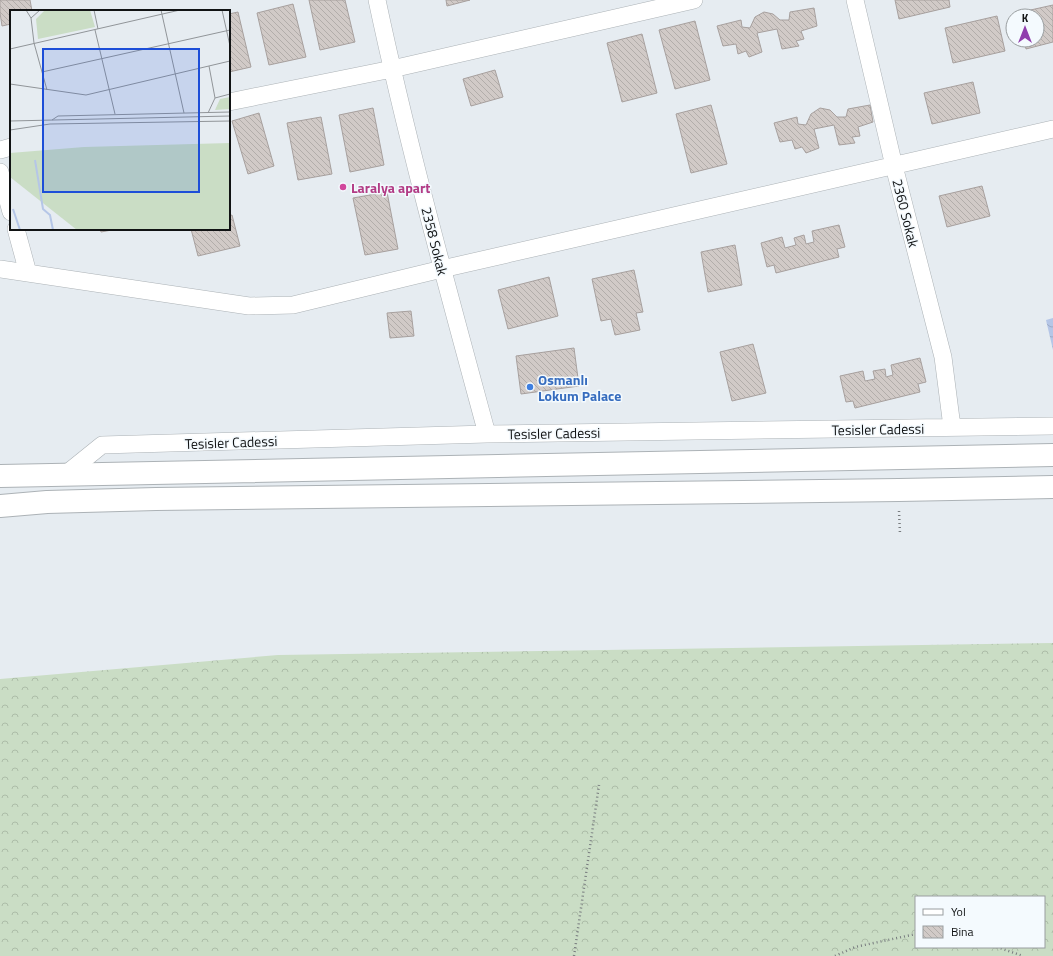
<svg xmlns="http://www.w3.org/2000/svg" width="1053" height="956" font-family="'Titillium Web',sans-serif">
  <defs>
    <pattern id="forest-crowns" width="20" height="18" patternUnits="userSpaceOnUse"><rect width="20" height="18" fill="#caddc5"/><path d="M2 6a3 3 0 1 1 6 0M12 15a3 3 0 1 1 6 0" fill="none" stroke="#acbda8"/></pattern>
    <pattern id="water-waves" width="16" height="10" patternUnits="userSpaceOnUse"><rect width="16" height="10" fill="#b5c6e7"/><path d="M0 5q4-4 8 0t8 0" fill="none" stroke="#9ba9c5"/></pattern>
    <pattern id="building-back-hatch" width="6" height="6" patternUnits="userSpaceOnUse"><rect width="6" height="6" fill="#d1cac7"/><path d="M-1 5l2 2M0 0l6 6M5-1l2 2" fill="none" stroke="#b2adaa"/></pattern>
  </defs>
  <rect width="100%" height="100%" fill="#e6ecf1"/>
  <path fill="url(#forest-crowns)" fill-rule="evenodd" d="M1053 643V956H0V679L278 655ZM916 897H1044V947H916Z"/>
  <path fill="url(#water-waves)" d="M1053 318V350L1046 320Z"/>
  <path fill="url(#building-back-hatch)" stroke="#a7a09e" d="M0 0H30L32 11H11V24L2 26 0 13Z
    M309 0H345L355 42 320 50Z
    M446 0H470L447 6Z
    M895 0H949L950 7 899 19Z
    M293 4 306 57 269 65 257 13Z
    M1053 5V42L1026 49 1024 40H1037V16H1018L1017 13Z
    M814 8 817 26 801 31 804 39 796 41 799 46 782 49 777 29 757 33 762 52 749 57 746 51 738 54 736 44 723 46 717 26 741 20 742 27 750 28 755 17 764 12 773 14 780 20H789L790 12Z
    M238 12 251 67 229 72V14Z
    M997 16 1005 51 953 63 945 28Z
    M695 21 710 80 675 89 659 30Z
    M642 34 657 93 622 102 607 43Z
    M495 70 503 97 471 106 463 79Z
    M973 82 980 113 932 124 924 93Z
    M711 105 727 164 691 173 676 114Z
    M870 105 873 122 858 127 860 136 852 137 855 143 839 145 834 125 814 129 819 148 806 153 802 147 795 149 792 140 780 142 774 123 797 117 798 124 806 125 811 114 820 108 830 110 837 117H846L848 109Z
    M373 108 384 165 350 172 339 115Z
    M259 113 274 166 248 174 232 121Z
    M321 117 332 174 298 180 287 123Z
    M982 186 990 216 947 227 939 196Z
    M387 192 398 249 365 255 353 198Z
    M232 215 240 246 198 256 191 229H229V216Z
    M839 225 845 247 837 249 839 257 776 273 774 265 767 267 761 243 782 237 785 248 796 245 794 238 804 235 806 244 814 242 812 231Z
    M100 229H117L101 232Z
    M735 245 742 285 708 292 701 252Z
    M634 270 643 312 636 313 640 330 615 335 611 319 601 321 592 279Z
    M549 277 558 316 508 329 498 290Z
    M411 311 414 336 390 338 387 313Z
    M753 344 766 393 732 401 720 352Z
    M574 348 579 386 521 394 516 356Z
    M920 358 926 382 918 384 920 392 855 408 853 401 846 402 840 376 863 371 865 381 875 379 873 371 885 369 886 377 893 375 891 365Z"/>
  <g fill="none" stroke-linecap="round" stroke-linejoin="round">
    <defs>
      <path id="minor" d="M377 0C408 146 448 290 487 434
        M855 0 894 166 943 357 952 427
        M229 102 392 69 694 0
        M0 150 11 147
        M0 172 11 212
        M16 229 28 273
        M0 269 249 306 293 305 442 269 1053 129
        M66 474 102 445 487 434 1053 426"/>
      <path id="primary" d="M0 476 1053 455
        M0 506 47 502 156 499 899 490 1053 487"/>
    </defs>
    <use href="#minor" stroke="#acb2b6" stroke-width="18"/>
    <use href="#primary" stroke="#acb2b6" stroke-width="24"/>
    <path stroke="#787c7f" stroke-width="2.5" stroke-dasharray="1 3" stroke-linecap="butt" d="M899 511 900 534
      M997 947 1023 956
      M574 956 599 785
      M835 956 855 947 916 934"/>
    <use href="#minor" stroke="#fff" stroke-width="17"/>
    <use href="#primary" stroke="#fff" stroke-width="22"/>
  </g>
  <circle fill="#d1479c" stroke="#f4fafe" stroke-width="1.5" cx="343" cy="187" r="4"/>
  <circle fill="#3f7fe0" stroke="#f4fafe" stroke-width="1.5" cx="530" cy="387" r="4"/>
  <g text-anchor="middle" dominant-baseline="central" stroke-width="3" stroke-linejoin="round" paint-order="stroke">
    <g font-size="14" font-weight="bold" fill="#b23c85" stroke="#f4fafe" text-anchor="start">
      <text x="351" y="187">Laralya apart</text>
    </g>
    <g font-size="14" fill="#111314" stroke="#f4fafe">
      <text transform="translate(906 213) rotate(76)">2360 Sokak</text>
      <text transform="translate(435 241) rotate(76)">2358 Sokak</text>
      <text transform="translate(878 429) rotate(-1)">Tesisler Cadessi</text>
      <text transform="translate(554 433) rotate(-1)">Tesisler Cadessi</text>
      <text transform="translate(231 442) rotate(-2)">Tesisler Cadessi</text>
    </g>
    <g font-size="14" font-weight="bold" fill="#366cbe" stroke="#f4fafe" text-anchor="start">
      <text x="538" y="379">Osmanlı<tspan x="538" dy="16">Lokum Palace</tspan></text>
    </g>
  </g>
  <g transform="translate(10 10)">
    <rect width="220" height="220" fill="#e6ecf1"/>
    <path d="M35 0H80L85 17 28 29 26 9ZM220 87V99L205 100 210 89Z" fill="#caddc5"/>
    <path d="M220 133V220H67L0 167V143L74 137Z" fill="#caddc5"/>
    <path fill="none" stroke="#b5c6e7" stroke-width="2" d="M25 150 33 199 40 205 43 220M3 199 10 220"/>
    <path fill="none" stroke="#919599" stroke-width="1" d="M16 0 21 8 24 33 37 80M84 0 88 19M151 0 174 103M212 0 220 36M21 8 30 0M85 20 105 104M0 39 170 0M199 56 205 88M32 62 220 20M0 74 76 85 220 51M198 103 205 88 220 84M42 110 48 106 220 102M0 111 220 106M0 120 40 114 220 111"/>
    <path fill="#1d4ed8" fill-opacity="0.15" stroke="#1d4ed8" stroke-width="2" d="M33 39H189V182H33Z"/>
    <rect width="220" height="220" fill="none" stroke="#111314" stroke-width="2"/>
  </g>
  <rect x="915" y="896" width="130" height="52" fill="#f4fafe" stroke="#999ea0"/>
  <rect x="923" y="909" width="20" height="6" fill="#ffffff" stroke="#999ea0"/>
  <text x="951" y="916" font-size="12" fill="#111314">Yol</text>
  <rect x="923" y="926" width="20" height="12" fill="url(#building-back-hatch)" stroke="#999ea0"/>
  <text x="951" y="936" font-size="12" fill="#111314">Bina</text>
  <g transform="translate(1025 28)"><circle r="19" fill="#f4fafe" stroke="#999ea0"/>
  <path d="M0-3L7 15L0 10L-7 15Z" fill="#903ead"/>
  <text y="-6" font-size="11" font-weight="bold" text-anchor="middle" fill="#111314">K</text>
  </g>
</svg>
